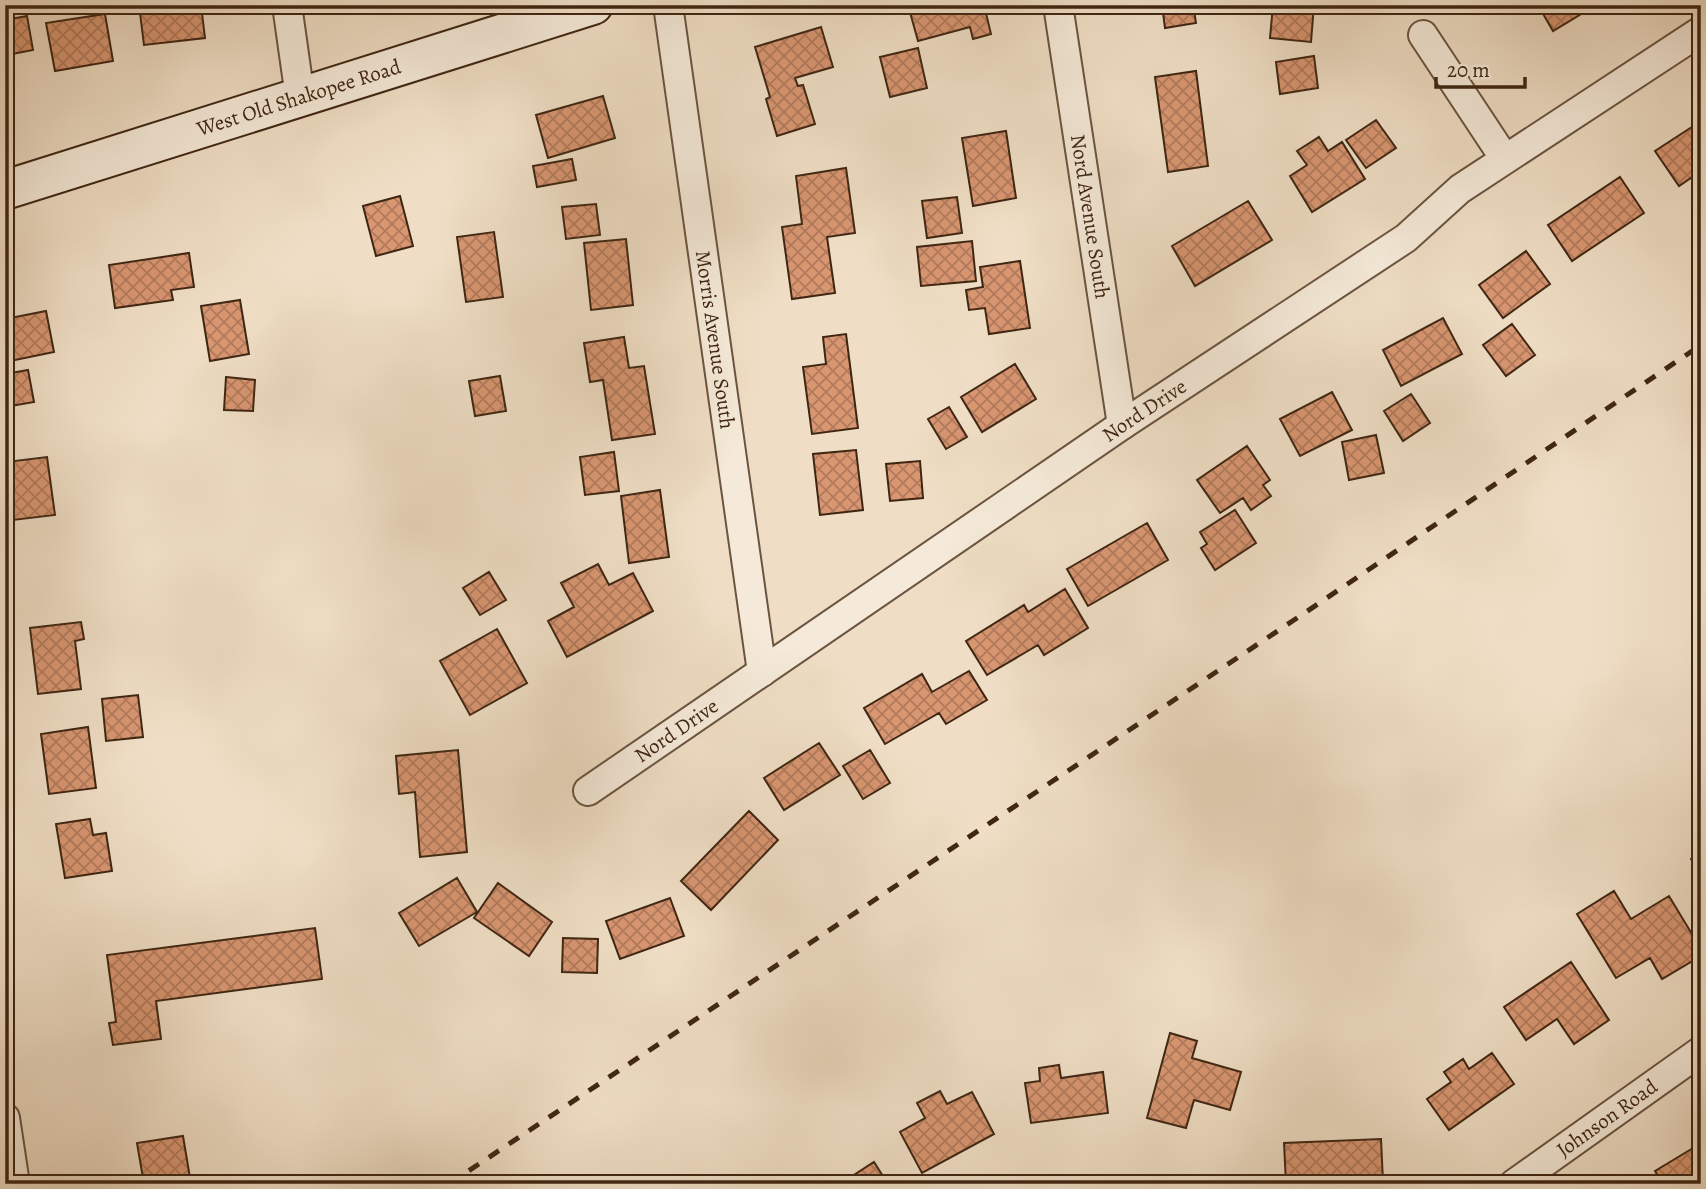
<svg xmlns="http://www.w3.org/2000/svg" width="1706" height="1189" font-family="Alegreya,serif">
  <defs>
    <pattern id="building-cross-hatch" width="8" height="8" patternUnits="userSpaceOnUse" patternTransform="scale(1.75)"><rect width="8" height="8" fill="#d89671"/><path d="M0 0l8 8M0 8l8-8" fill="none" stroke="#b17a5c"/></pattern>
  </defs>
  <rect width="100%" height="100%" fill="#efdec5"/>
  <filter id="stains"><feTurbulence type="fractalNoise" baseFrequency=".00286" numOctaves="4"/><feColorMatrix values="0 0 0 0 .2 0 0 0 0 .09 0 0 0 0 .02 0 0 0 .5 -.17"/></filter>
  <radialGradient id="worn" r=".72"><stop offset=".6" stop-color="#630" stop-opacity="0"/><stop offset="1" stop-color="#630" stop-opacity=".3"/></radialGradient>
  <path fill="url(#building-cross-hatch)" stroke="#3f2613" stroke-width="2" d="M139 5H201L205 38 144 45Z
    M908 5H984L991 34 973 39 970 27 918 41Z
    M1162 5H1193L1196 23 1165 28Z
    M1273 5H1314L1311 42 1270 38Z
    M1538 5H1596L1553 31Z
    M105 14 113 61 55 71 46 23Z
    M27 16 33 50 7 55 5 20Z
    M821 27 833 67 795 78 798 86 803 85 815 124 777 136 766 99 770 97 755 47Z
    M918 48 927 88 890 97 880 57Z
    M1314 56 1318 88 1280 94 1276 62Z
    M1196 71 1208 166 1168 172 1155 77Z
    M603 96 615 138 548 158 536 115Z
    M1376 120 1396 148 1366 168 1346 140Z
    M1701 121V171L1679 186 1655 151Z
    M1006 131 1016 198 973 206 962 138Z
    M1319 137 1328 151 1342 142 1365 179 1312 212 1290 176 1307 165 1297 151Z
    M572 159 576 180 537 187 533 166Z
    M846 168 855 233 827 237 835 293 792 299 782 227 802 224 796 176Z
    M1620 177 1644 213 1572 261 1548 225Z
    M400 196 413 246 376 256 363 206Z
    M957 197 962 233 927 238 922 201Z
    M1248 201 1272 240 1195 286 1172 246Z
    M596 204 600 235 566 239 562 207Z
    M494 232 503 297 466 302 457 237Z
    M626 239 633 305 591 310 584 243Z
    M972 241 976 281 921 286 917 247Z
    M1526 251 1550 284 1503 318 1479 285Z
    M189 253 194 287 171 290 173 300 115 308 109 265Z
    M1020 261 1030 328 989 334 985 308 969 310 966 290 983 287 980 267Z
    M240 300 249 354 210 361 201 306Z
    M46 311 54 352 5 362V319Z
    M1443 318 1462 354 1401 386 1383 350Z
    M1512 324 1535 355 1506 376 1483 345Z
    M846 334 858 428 812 434 803 367 826 364 823 337Z
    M624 337 629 368 644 366 655 434 612 440 603 380 590 382 584 343Z
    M1015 364 1036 399 982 432 961 397Z
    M28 370 34 402 5 407V374Z
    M500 376 506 411 475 416 469 381Z
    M226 377 255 380 253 411 224 410Z
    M1332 392 1352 430 1300 456 1280 419Z
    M1411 394 1430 423 1403 441 1384 411Z
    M949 407 967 437 946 449 928 419Z
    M1376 435 1384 473 1349 480 1342 442Z
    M1247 446 1270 480 1263 485 1271 496 1251 510 1243 498 1220 513 1197 480Z
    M856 450 863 510 820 515 813 454Z
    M614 452 619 491 585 495 580 457Z
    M47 457 55 515 13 520 6 462Z
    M920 461 923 498 890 501 886 464Z
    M660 490 669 557 629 563 621 496Z
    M1235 510 1256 543 1215 570 1201 548 1207 544 1200 532Z
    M1147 523 1168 560 1088 606 1067 569Z
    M598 564 609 585 633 573 653 611 567 657 548 621 574 607 561 583Z
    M489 572 506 600 480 615 463 588Z
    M1065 589 1088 628 1044 655 1038 645 987 675 966 641 1024 605 1028 612Z
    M81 622 84 639 75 641 81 689 38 694 30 628Z
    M497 629 527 683 470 715 440 661Z
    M969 671 987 700 946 724 939 713 885 744 864 708 922 674 932 692Z
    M138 695 143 737 106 741 102 699Z
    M88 727 96 788 49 794 41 734Z
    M819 743 840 775 784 810 764 778Z
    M458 750 467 852 420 857 415 792 399 794 396 756Z
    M870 750 890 783 863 799 843 766Z
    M749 811 778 840 711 910 681 881Z
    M90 819 93 835 106 833 112 871 65 878 56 824Z
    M1701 852V875L1691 859Z
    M457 878 477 912 419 946 399 913Z
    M498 883 552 922 529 956 474 918Z
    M1614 891 1631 919 1669 896 1701 949V956L1662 979 1650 958 1616 978 1577 914Z
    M670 898 684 936 620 959 606 921Z
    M315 928 322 979 156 1001 161 1039 113 1045 109 1023 116 1022 107 955Z
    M563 938 598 939 597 973 562 972Z
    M1571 962 1609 1020 1574 1044 1557 1019 1526 1040 1504 1007Z
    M1170 1033 1197 1041 1192 1058 1241 1072 1230 1110 1194 1100 1186 1128 1147 1118Z
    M1492 1053 1514 1084 1449 1130 1427 1099 1451 1082 1444 1072 1463 1059 1469 1069Z
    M1059 1065 1061 1078 1103 1072 1108 1113 1031 1123 1025 1083 1040 1081 1039 1068Z
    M940 1091 947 1104 972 1092 994 1134 922 1173 900 1132 925 1118 917 1103Z
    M183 1136 191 1184H144L137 1143Z
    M1381 1139 1383 1182 1286 1184 1284 1143Z
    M1698 1145 1701 1150V1184H1663L1655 1171Z
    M874 1162 888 1184H840Z"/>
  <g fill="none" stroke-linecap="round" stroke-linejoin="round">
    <defs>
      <g id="street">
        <path d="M287 5 300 97"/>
        <path id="s1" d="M668 5 762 672"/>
        <path id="s2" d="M1058 5 1122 425"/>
        <path d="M1423 35 1505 159"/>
        <path id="s3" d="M588 791 1122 425 1406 238 1460 189 1701 31"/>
        <path d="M5 1118 15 1184"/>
        <path id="s4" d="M1514 1184 1701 1051"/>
      </g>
      <g id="secondary">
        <path id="s5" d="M5 190 593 5"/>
      </g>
    </defs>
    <use href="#street" stroke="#6b5440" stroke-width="32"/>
    <use href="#secondary" stroke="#3f2613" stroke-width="42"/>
    <use href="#street" stroke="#f5ead9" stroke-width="28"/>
    <use href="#secondary" stroke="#f5ead9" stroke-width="38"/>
    <path stroke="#3f2613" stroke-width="5" stroke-dasharray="12 12" stroke-linecap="butt" d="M449 1184 1306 612 1701 345"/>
  </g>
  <g text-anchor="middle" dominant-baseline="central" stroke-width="7" stroke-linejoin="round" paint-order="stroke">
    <g font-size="21" fill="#3f2613" stroke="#f5ead9">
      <text stroke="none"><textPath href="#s5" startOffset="308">West Old Shakopee Road</textPath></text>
      <text stroke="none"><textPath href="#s2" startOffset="214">Nord Avenue South</textPath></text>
      <text stroke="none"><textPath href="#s1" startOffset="338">Morris Avenue South</textPath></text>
      <text stroke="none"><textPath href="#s3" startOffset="674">Nord Drive</textPath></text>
      <text stroke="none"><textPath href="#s3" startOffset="107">Nord Drive</textPath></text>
      <text stroke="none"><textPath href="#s4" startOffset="114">Johnson Road</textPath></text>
    </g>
  </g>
  <rect width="1706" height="1189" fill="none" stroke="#efdec5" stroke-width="28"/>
  <rect x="7" y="7" width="1692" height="1175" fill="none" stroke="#3f2613" stroke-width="3.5"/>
  <rect x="14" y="14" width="1678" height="1161" fill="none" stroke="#3f2613" stroke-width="2"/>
  <path d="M1436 77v10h89v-10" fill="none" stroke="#3f2613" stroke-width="3.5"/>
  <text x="1447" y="77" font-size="21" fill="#3f2613" stroke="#f5ead9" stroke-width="5" paint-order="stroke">20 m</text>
  <rect width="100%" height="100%" filter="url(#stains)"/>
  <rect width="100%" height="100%" fill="url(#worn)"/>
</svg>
